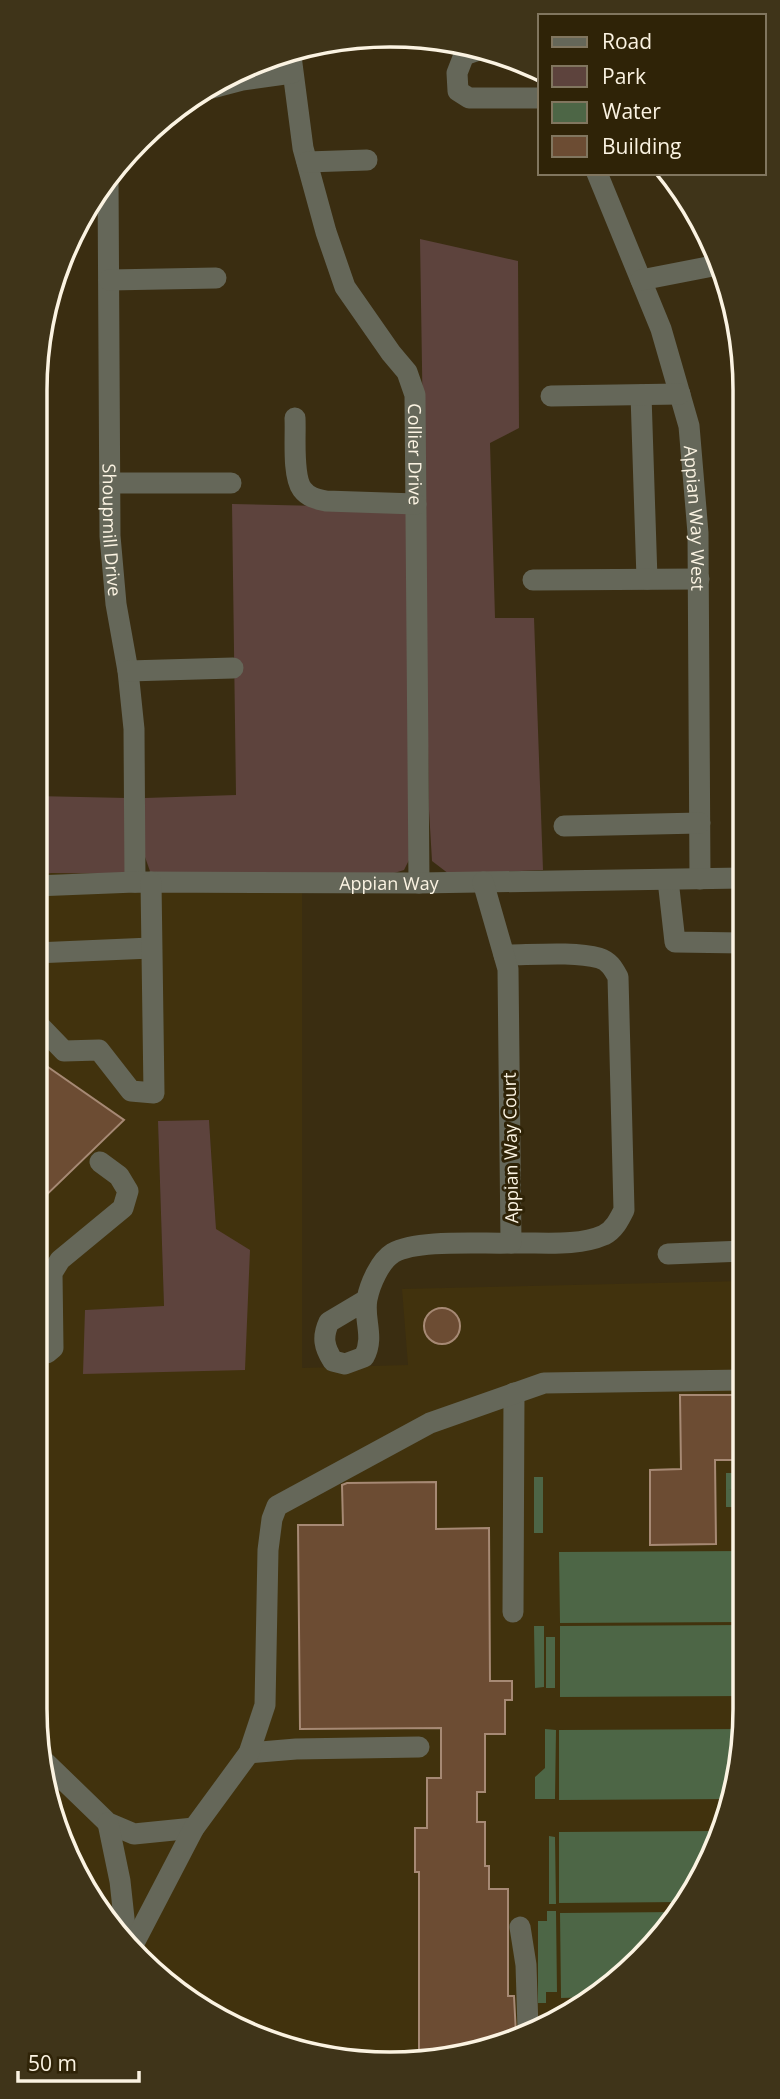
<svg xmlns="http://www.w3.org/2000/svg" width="780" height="2099" font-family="'Open Sans',sans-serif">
  <rect width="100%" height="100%" fill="#3a2d11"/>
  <path fill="#41320d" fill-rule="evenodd" d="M52 873 302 874V1368L408 1365 402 1289 744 1281 745 1709 733 1801 672 1925 587 2004 460 2057 343 2061 213 2017 123 1943 54 1823 35 1709V875ZM209 1120 216 1229 245 1369 85 1310 164 1307 158 1121Z"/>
  <path fill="#5d433d" d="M420 239 518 261 519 428 490 443 495 618H534L543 870 449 874 432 861 429 810Z
    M232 504 410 508 409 860 404 870 391 874H151L145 857V798L236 795Z
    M35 796 127 798 129 862 124 874 52 873 35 875Z
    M209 1120 216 1229 250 1250 245 1370 83 1374 85 1310 164 1306 158 1121Z"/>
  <path fill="#4d6646" d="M726 1473H744L745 1489 728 1490H745V1507H726Z
    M534 1477H543V1533H534Z
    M745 1551V1622L560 1623 559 1552Z
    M745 1625V1696L560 1697V1626Z
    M534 1626H544V1687L535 1688Z
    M546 1637H555V1688H546Z
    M545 1729 556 1730 555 1799H535V1777L545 1768Z
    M742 1729 733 1799 559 1800V1730Z
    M718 1831 683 1902 559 1903V1832Z
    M549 1836 555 1837 556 1904H549Z
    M547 1911H556L557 1992H546V2003H538V1921H547Z
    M678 1912 672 1925 595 1997 561 1998 560 1913Z"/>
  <path fill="#6c4c33" stroke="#a68974" stroke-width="2" d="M35 1058 124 1120 35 1206Z
    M424 1326a18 18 0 1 1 36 0a18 18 0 1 1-36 0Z
    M680 1395H744V1460H715L716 1544 650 1545V1470L681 1469Z
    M436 1482V1529L489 1528 490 1681H512V1700H505V1734H485V1792H477V1822H485V1866H489V1889H508V1996H514L516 2034 460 2057 419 2058V1872H415V1828H427V1778H441V1728L300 1729 298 1525H343L342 1485 347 1483Z"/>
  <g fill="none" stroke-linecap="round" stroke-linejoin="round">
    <g stroke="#656759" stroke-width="21">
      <path d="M484 48 464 55 457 73 458 91 469 98H540"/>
      <path id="s1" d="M291 56 303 148 326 232 345 287 391 353 407 372 415 395 419 883"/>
      <path d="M204 90 242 80 292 73"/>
      <path d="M307 162 367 160"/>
      <path id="s2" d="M597 173 661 329 689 426 698 533 700 879"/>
      <path id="s3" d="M108 176 110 536 116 604 128 671 134 729 135 882"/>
      <path d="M109 280 216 278"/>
      <path d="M641 280 718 265"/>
      <path d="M641 395 647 579"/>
      <path d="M551 396 680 394"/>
      <path d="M295 418C296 435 292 475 302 489 308 497 316 499 326 501L416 504"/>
      <path d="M110 483H231"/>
      <path d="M533 580 699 579"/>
      <path d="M128 671 233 668"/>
      <path d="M564 826 700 823"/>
      <path d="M668 880 675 942 743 943"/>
      <path id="s4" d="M35 886 135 882 419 883 743 878"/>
      <path d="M35 953 151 948"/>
      <path d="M504 955C530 955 575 951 599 958 609 961 613 968 618 977L624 1210C619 1220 614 1230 604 1235 577 1247 540 1242 511 1243"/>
      <path d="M35 1021 64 1051 99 1050 131 1091 154 1093 151 882"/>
      <path d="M668 1254 744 1251"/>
      <path d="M366 1300 329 1322C322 1337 324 1347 333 1361L345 1364 364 1357C375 1337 363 1319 367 1299 370 1284 380 1261 393 1253 417 1239 482 1244 511 1243L508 969 483 882"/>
      <path d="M35 1353H47L53 1348 52 1273 60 1260 123 1208 128 1191 119 1176 100 1162"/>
      <path d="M513 1612 514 1393"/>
      <path d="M249 1753 296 1749 419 1747"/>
      <path d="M44 1761 108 1823 134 1834 194 1828"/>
      <path d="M108 1823 120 1881 127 1946"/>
      <path d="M520 1927 526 1965 528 2029"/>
      <path d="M131 1949 194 1828 249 1753 265 1705 268 1550 272 1519 277 1506 430 1423 544 1383 744 1380"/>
    </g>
  </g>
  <g text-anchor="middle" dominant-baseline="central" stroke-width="6" stroke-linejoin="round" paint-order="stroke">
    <g font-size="18" fill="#fbf3e2" stroke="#2f2307">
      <text stroke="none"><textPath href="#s1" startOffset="427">Collier Drive</textPath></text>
      <text stroke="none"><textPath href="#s2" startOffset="362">Appian Way West</textPath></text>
      <text stroke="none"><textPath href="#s3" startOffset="354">Shoupmill Drive</textPath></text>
      <text stroke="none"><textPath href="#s4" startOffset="354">Appian Way</textPath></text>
      <text transform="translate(510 1148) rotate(-91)">Appian Way Court</text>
    </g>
  </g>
  <path d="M0 0H780V2099H0ZM390 47H390A343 343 0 0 1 733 390V1709A343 343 0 0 1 390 2052H390A343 343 0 0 1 47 1709V390A343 343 0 0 1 390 47Z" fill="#3f3419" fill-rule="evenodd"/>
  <path fill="none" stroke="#fbf3e2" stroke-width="3.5" d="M390 47H390A343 343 0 0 1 733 390V1709A343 343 0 0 1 390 2052H390A343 343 0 0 1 47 1709V390A343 343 0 0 1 390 47Z"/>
  <rect x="538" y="14" width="228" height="161" fill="#2f2307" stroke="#81765f" stroke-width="2"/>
  <rect x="552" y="37" width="35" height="10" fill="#656759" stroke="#81765f" stroke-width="2"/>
  <text x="602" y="49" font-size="21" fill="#fbf3e2">Road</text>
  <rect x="552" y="66" width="35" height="21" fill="#5d433d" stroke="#81765f" stroke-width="2"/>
  <text x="602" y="84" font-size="21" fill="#fbf3e2">Park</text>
  <rect x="552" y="102" width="35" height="21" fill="#4d6646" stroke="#81765f" stroke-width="2"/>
  <text x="602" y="119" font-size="21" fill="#fbf3e2">Water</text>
  <rect x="552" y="136" width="35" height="21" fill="#6c4c33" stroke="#81765f" stroke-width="2"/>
  <text x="602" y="154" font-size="21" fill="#fbf3e2">Building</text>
  <path d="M18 2071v10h121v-10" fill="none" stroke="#fbf3e2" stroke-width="3.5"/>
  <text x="28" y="2071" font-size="21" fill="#fbf3e2" stroke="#2f2307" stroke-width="5" paint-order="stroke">50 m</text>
</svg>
